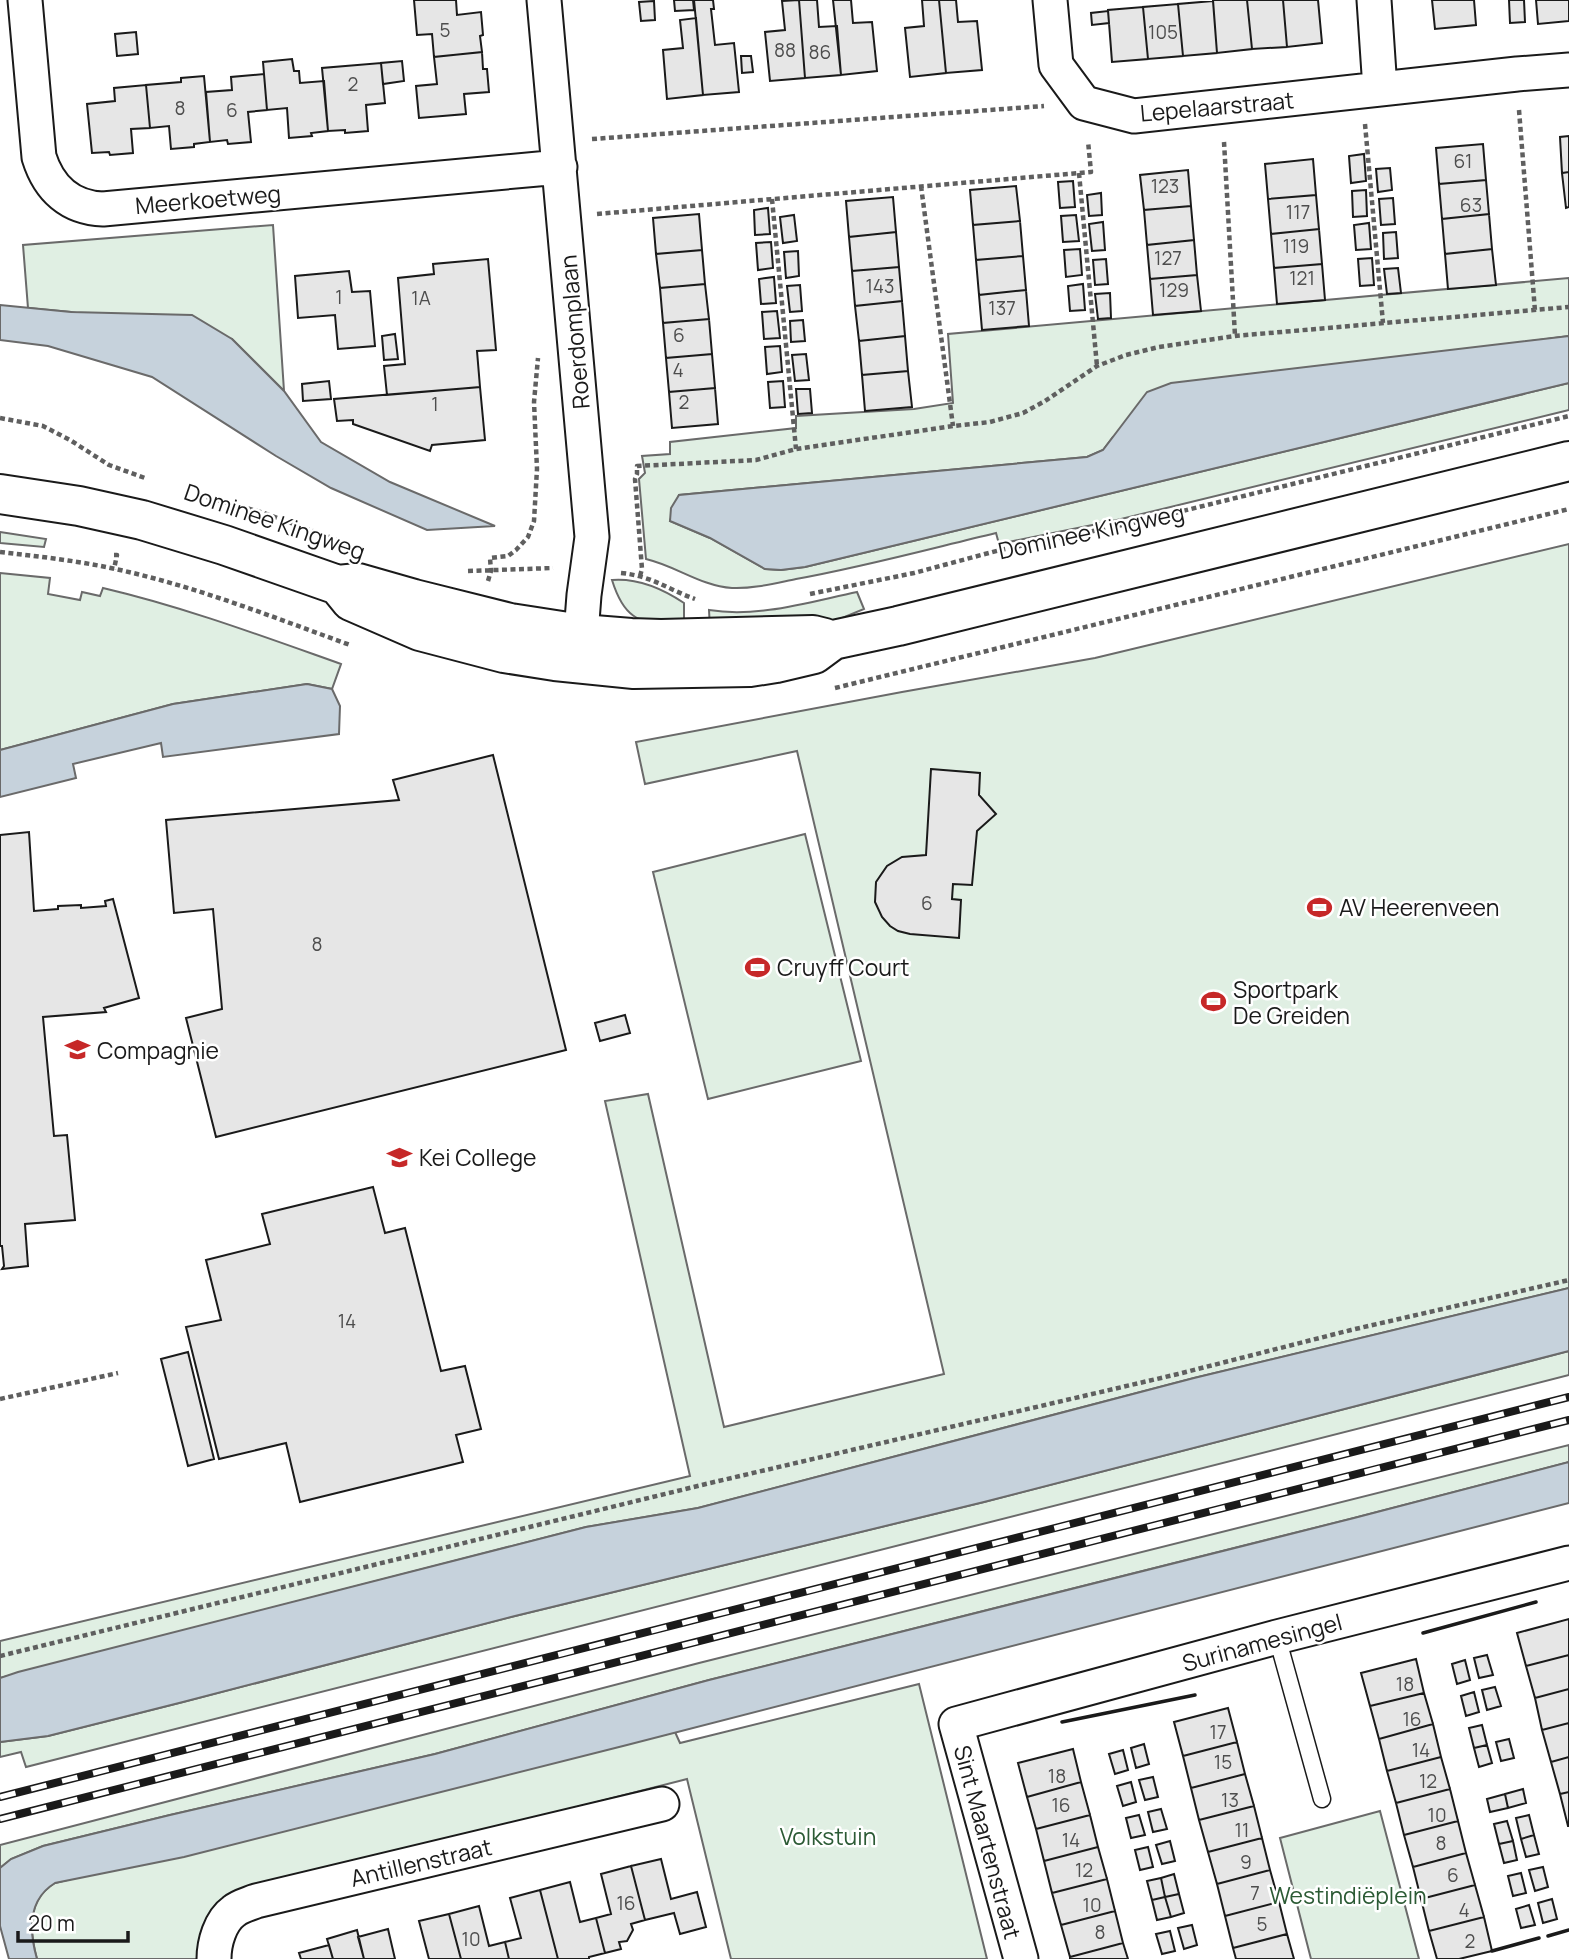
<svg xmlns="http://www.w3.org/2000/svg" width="1569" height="1959" font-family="Manrope,sans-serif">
  <rect width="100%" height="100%" fill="#fff"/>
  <path fill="#e0efe3" stroke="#6a6a6a" stroke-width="2" d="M273 225 284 391 232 339 71 312 28 308 23 245Z
    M1569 278V336L1517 343 1113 437 1103 450 1087 457 679 495 670 521 710 538 765 569 781 570 805 567 1569 383V410L1117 520 999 544 996 533C929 549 863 567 796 579 776 583 753 589 732 588 701 586 676 566 646 559L639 479 645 473 642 456 670 454V442L796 428V416L914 409 953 403 948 334Z
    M0 532 46 539 44 547 0 543Z
    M1569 544V1288L1194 1378 698 1508 586 1527 0 1678V1641L690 1476 605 1101 648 1094 724 1427 944 1374 797 751 645 784 636 742 902 692 1095 658Z
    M0 573 50 578 48 594 80 600 82 592 100 596 103 588C184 607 262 636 341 664L332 689 307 684 173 704 0 750Z
    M612 580C637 578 663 589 684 603V629C643 621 626 625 612 580Z
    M857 592 864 609 835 621 710 629 709 610C758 618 809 602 857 592Z
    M805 834 861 1061 708 1099 653 872Z
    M1569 1351V1375L26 1767 21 1752 0 1757V1742L48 1736 183 1702 515 1616 984 1502Z
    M1569 1445V1462L1354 1518 709 1680 435 1754 170 1815 43 1846 11 1859 0 1868V1845L699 1663Z
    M919 1684 987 1959H731L687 1779 248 1891 205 1959H37C29 1930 27 1900 55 1883L675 1732 680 1743Z
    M1380 1811 1419 1959H1311L1280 1838Z"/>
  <path fill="#c6d2dc" stroke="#6a6a6a" stroke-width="2" d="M0 305 71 312 192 315 232 339 284 391 321 442 390 482 495 526 427 530 331 488 276 456 152 377 48 346 0 340Z
    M1569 336V383L805 567 781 570 765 569 710 538 670 521 671 508 679 495 1087 457 1103 450 1147 392 1171 383Z
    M307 684 332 689 340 706 339 734 163 757 161 743 73 764 76 778 0 797V750L173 704Z
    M1569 1288V1351L984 1502 515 1616 183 1702 48 1736 0 1742V1678L18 1672 586 1527 698 1508 1194 1378Z
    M1569 1462V1503L627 1745 184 1857 55 1883C27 1900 29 1931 37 1959H9L0 1926V1868L11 1859 43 1846 170 1815 435 1754 709 1680 1354 1518Z"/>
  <path fill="#e6e6e6" stroke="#1a1a1a" stroke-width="2" d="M414 0H456L457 15 481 12 483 35 480 36 482 52 434 57 432 34 417 35Z
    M674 0H693L694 10 675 11Z
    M694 0H713L714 9H711L715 45 734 43 739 92 703 95Z
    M799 0 805 78 770 81 765 32 785 30 782 1Z
    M799 0H817L819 27 837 26 841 75 805 78Z
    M833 0H851L853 23 872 22 877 71 841 75Z
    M922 0H939L946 73 910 77 905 28 924 26Z
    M939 0H956L958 22 977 21 982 70 946 73Z
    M1213 0H1247L1252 49 1217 53Z
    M1247 0H1283L1287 47 1252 49Z
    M1283 0H1318L1322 43 1287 47Z
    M1432 0H1474L1476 25 1435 29Z
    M1509 0H1524L1525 22 1510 23Z
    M1536 0H1569V21L1538 24Z
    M654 1 655 20 641 21 639 2Z
    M1213 1 1217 53 1183 56 1178 4Z
    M1178 4 1183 56 1148 59 1143 7Z
    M1143 7 1148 59 1112 62 1108 10Z
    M1108 11 1109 23 1092 25 1091 13Z
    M696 18 703 95 667 99 663 50 683 48 680 20Z
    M136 32 138 54 117 56 115 34Z
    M482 52 483 69H487L489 92 464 94 466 114 419 118 416 86 437 84 434 57Z
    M741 56H751L753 72 742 73Z
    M292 59 294 71H299L300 83 324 81 328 131 311 133 312 136 289 138 287 108 267 110 263 62Z
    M402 61 404 81 383 84 381 63Z
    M381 63 385 103 366 105 368 131 345 133V130L328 131 322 68Z
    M264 74 267 110 248 112 251 142 228 144 227 140 210 142 206 92 232 90 231 77Z
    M204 76 210 142 194 144V147L171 149 169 126 150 128 146 85 181 82V78Z
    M146 85 150 128 131 129 133 153 110 155 109 152 92 153 87 104 115 101 114 88Z
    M1569 136V172L1562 173 1560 137Z
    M1483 144 1486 180 1439 184 1436 148Z
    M1364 154 1366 181 1351 183 1349 156Z
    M1313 159 1316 195 1268 199 1265 164Z
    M1390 168 1392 190 1378 192 1376 169Z
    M1188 170 1191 206 1144 210 1140 175Z
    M1569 172V207L1566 208 1562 173Z
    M1486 180 1489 214 1442 219 1439 184Z
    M1073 181 1075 207 1060 208 1058 182Z
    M1016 186 1020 221 973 225 970 190Z
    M1366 190 1367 216 1353 217 1352 191Z
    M1101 193 1102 215 1089 216 1087 195Z
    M1316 195 1319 229 1271 234 1268 199Z
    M893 197 896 232 849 237 846 201Z
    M1393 198 1395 224 1381 225 1379 199Z
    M1191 206 1194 240 1147 245 1144 210Z
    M768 208 770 234 755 235 754 210Z
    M699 214 702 250 656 254 653 218Z
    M1489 214 1492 249 1445 254 1442 219Z
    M794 215 797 241 783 243 780 217Z
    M1076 215 1079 241 1063 242 1061 216Z
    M1020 221 1023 256 976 260 973 225Z
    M1103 222 1105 250 1092 251 1089 224Z
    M1369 223 1371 249 1356 250 1354 225Z
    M1319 229 1322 264 1274 268 1271 234Z
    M896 232 899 267 852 271 849 237Z
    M1396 232 1398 258 1384 259 1383 233Z
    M1194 240 1197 275 1150 279 1147 245Z
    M771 242 773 268 758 270 756 243Z
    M1080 249 1082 275 1066 277 1064 250Z
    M1492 249 1496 285 1448 289 1445 254Z
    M702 250 705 284 660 288 656 254Z
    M798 251 799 276 786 278 784 252Z
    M1023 256 1026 290 979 295 976 260Z
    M1372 258 1374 285 1360 286 1358 259Z
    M488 259 496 350 477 351 480 387 387 395 384 366 405 364 398 278 434 274 433 264Z
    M1106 259 1108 284 1095 285 1093 260Z
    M1322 264 1325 300 1277 304 1274 268Z
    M899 267 902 301 855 306 852 271Z
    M1398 268 1401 293 1387 294 1384 269Z
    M349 271 352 292 370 291 375 346 338 349 335 315 298 318 295 276Z
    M1197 275 1201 311 1153 315 1150 279Z
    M774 277 776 303 761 304 759 279Z
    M705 284 709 319 663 323 660 288Z
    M1083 284 1085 310 1070 311 1068 286Z
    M800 285 802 311 790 312 787 286Z
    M1026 290 1029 326 982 330 979 295Z
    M1110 293 1111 318 1098 319 1095 294Z
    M902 301 905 336 859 341 855 306Z
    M777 311 780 338 764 339 762 312Z
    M709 319 712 354 666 358 663 323Z
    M803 320 805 341 791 342 790 321Z
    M395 334 398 359 384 360 382 336Z
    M905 336 908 371 862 375 859 341Z
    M780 346 782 372 767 374 765 347Z
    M712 354 715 388 669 392 666 358Z
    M806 354 809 380 795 381 792 355Z
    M908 371 912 407 865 411 862 375Z
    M329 381 331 399 303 401 302 384Z
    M783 381 785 407 770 408 768 382Z
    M480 387 485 440 432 445 430 451 353 424V420L337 421 334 399Z
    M715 388 718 424 672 428 669 392Z
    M796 389H810L812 413 798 414Z
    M493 755 566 1050 216 1137 186 1018 222 1009 213 909 174 913 166 820 399 800 393 780Z
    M931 769 980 773 979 795 996 814 977 831 972 885 953 884 952 899 961 900 959 938 910 934 898 931 890 926 882 917 875 902 876 882 887 866 902 857 926 855Z
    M29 832 34 911 58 909V906L81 905V908L106 906 105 901 113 899 139 998 104 1008 106 1012 43 1017 54 1136 67 1135 75 1220 25 1224 28 1266 2 1269 4 1266 2 1246H0V835Z
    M625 1015 630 1033 600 1041 595 1023Z
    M373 1187 385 1233 405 1228 441 1371 465 1366 481 1429 456 1435 463 1462 300 1502 286 1443 219 1459 186 1327 221 1320 206 1260 270 1244 262 1214Z
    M188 1352 214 1459 188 1466 161 1359Z
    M1569 1619V1655L1526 1666 1517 1633Z
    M1487 1655 1493 1675 1479 1678 1474 1658Z
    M1569 1655V1689L1535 1698 1526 1666Z
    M1416 1659 1424 1693 1370 1706 1361 1673Z
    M1465 1660 1470 1680 1457 1684 1452 1664Z
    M1495 1687 1501 1706 1487 1710 1482 1690Z
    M1569 1689V1723L1542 1730 1535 1698Z
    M1474 1692 1479 1712 1466 1716 1461 1696Z
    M1424 1693 1433 1724 1379 1739 1370 1706Z
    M1228 1708 1237 1742 1183 1756 1174 1722Z
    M1569 1723V1757L1551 1762 1542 1730Z
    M1433 1724 1441 1757 1387 1771 1379 1739Z
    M1482 1725 1487 1745 1474 1748 1469 1728Z
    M1509 1739 1514 1758 1501 1761 1496 1742Z
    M1237 1742 1245 1774 1191 1788 1183 1756Z
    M1144 1744 1149 1764 1136 1768 1131 1748Z
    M1487 1745 1492 1763 1479 1767 1474 1748Z
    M1073 1749 1081 1782 1027 1797 1018 1763Z
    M1123 1750 1128 1770 1115 1774 1109 1754Z
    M1441 1757 1450 1789 1396 1803 1387 1771Z
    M1569 1757V1792L1560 1794 1551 1762Z
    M1245 1774 1254 1806 1199 1820 1191 1788Z
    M1153 1777 1158 1797 1145 1800 1139 1780Z
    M1081 1782 1090 1815 1036 1829 1027 1797Z
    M1131 1782 1136 1802 1123 1806 1117 1786Z
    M1450 1789 1458 1821 1404 1835 1396 1803Z
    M1523 1789 1526 1803 1508 1808 1505 1794Z
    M1569 1792V1826H1568L1560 1794Z
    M1505 1794 1508 1808 1490 1812 1487 1799Z
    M1254 1806 1262 1838 1208 1852 1199 1820Z
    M1161 1809 1167 1829 1153 1832 1148 1812Z
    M1090 1815 1098 1847 1044 1861 1036 1829Z
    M1139 1815 1145 1835 1131 1838 1126 1818Z
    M1529 1815 1534 1835 1521 1839 1516 1818Z
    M1458 1821 1466 1853 1413 1867 1404 1835Z
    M1507 1821 1513 1841 1499 1844 1494 1824Z
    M1534 1835 1539 1854 1526 1857 1521 1839Z
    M1262 1838 1270 1870 1217 1884 1208 1852Z
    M1170 1841 1175 1861 1162 1864 1156 1845Z
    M1513 1841 1517 1860 1504 1863 1499 1844Z
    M1098 1847 1107 1879 1052 1893 1044 1861Z
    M1148 1847 1153 1867 1140 1870 1135 1850Z
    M1466 1853 1475 1885 1421 1899 1413 1867Z
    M661 1859 671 1899 697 1892 706 1927 680 1934 674 1913 645 1920 631 1866Z
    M631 1866 645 1920 631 1924 633 1930 627 1941 619 1942 621 1949 605 1953 596 1918 611 1914 601 1874Z
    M1543 1867 1548 1887 1535 1891 1529 1870Z
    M1270 1870 1279 1902 1225 1916 1217 1884Z
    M1521 1873 1526 1893 1513 1896 1508 1876Z
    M1174 1874 1179 1894 1165 1897 1161 1878Z
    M1161 1878 1165 1897 1152 1900 1147 1881Z
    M1107 1879 1115 1911 1061 1925 1052 1893Z
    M570 1882 580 1922 596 1918 605 1953 589 1957V1959H558L540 1890Z
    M1475 1885 1484 1917 1429 1931 1421 1899Z
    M540 1890 558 1959H509L505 1942 521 1938 510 1898Z
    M1179 1894 1184 1913 1171 1917 1165 1897Z
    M1165 1897 1171 1917 1157 1920 1152 1900Z
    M1552 1899 1557 1919 1543 1923 1538 1903Z
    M1279 1902 1287 1934 1233 1948 1225 1916Z
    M1529 1905 1535 1925 1521 1928 1516 1909Z
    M479 1906 489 1946 505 1942 509 1959H461L449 1914Z
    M1115 1911 1123 1943 1070 1957 1061 1925Z
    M449 1914 461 1959H429L419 1921Z
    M1484 1917 1492 1951 1459 1959H1437L1429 1931Z
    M1192 1925 1197 1945 1184 1949 1178 1928Z
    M388 1929 395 1959H364L358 1937Z
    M357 1930 364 1959H333L327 1939Z
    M1170 1931 1175 1951 1162 1954 1156 1934Z
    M1287 1934 1294 1959H1236L1233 1948Z
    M1123 1943 1128 1959H1070V1957Z
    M329 1945 333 1959H301L299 1953Z"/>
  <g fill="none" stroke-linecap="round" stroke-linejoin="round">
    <defs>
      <path id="lane" d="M1277 1637 1322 1799"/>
      <path id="street" d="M25 0 39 157C49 189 70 208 103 209L560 167
        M544 0 592 537 584 595 579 660
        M1050 0 1056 65 1084 103 1134 116 1517 74 1569 70
        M1374 0 1380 89
        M214 1959C214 1943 220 1921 234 1911 240 1906 249 1904 256 1901L662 1804
        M1021 1959 956 1724 1277 1637 1569 1563"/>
      <path id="secondary" d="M0 494 79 506 142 520 224 545 338 585 358 583 414 599 510 623 581 634 631 638 661 639 813 635 825 638
        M338 585 351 601 420 631 504 653 555 661 634 669 750 667 776 663 814 654 833 640 898 626 1569 461"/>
    </defs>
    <use href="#lane" stroke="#1a1a1a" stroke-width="19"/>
    <use href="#street" stroke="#1a1a1a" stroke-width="37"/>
    <use href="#secondary" stroke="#1a1a1a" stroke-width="42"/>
    <path stroke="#5f5f5f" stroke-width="4.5" stroke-dasharray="5 3.5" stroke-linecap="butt" d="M1519 110 1535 311
      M1365 124 1383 323
      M592 139 1044 106
      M1224 142 1235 336
      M1079 173 1097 366
      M921 186 953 426
      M772 199 796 449
      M597 214 1091 172 1088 141
      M0 418 43 426 70 440 109 465 145 478
      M207 497 264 513 348 544
      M0 552C35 556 71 560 106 567 190 584 270 616 350 645
      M114 555H117L114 569
      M468 571 553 568
      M621 573C652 576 667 589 695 599
      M640 576 642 569 635 479 637 474V466L756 460 796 449 953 426 990 422 1023 413 1045 401 1097 366 1126 355 1159 347 1235 336 1569 307
      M488 581 491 571 490 558 508 556 516 550 528 537 534 521 537 469 534 402 538 358
      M810 594 914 573 1000 550 1142 521 1569 416
      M835 688 1569 509
      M0 1399 118 1373
      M0 1656 710 1483 1178 1374 1351 1330 1569 1280"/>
    <use href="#lane" stroke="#fff" stroke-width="16"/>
    <use href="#street" stroke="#fff" stroke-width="33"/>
    <use href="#secondary" stroke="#fff" stroke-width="38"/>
    <defs>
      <path id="rail" d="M0 1797 1569 1397
        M0 1819 1569 1420"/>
    </defs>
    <use href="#rail" stroke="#1a1a1a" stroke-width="8"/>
    <use href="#rail" stroke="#fff" stroke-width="5" stroke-dasharray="16" stroke-linecap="butt"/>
    <path stroke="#1a1a1a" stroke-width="3.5" d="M1423 1633 1536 1602
      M1062 1722 1195 1695
      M1548 1936 1569 1930
      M1492 1951 1539 1938"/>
  </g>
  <defs>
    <symbol id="stadium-bare" viewBox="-9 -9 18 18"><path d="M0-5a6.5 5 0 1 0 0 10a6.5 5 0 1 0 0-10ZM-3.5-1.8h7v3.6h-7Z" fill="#c62828" stroke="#fff" stroke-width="2.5" paint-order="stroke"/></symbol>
    <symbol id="school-bare" viewBox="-9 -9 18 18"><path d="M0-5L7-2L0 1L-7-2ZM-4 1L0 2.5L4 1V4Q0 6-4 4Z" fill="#c62828" stroke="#fff" stroke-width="2.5" paint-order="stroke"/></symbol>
  </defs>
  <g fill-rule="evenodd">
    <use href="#stadium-bare" x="1302" y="890" width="35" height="35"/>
    <use href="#stadium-bare" x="740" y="950" width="35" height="35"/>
    <use href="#stadium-bare" x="1196" y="984" width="35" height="35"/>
    <use href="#school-bare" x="60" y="1032" width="35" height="35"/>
    <use href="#school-bare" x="382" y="1140" width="35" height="35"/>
  </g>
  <g text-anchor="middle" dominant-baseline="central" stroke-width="5" stroke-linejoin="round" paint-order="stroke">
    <g font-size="19" fill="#4d4d4d">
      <text x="445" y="30">5</text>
      <text x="1163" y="32">105</text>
      <text x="785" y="50">88</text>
      <text x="820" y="52">86</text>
      <text x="353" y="84">2</text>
      <text x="180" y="108">8</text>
      <text x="232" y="110">6</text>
      <text x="1463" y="161">61</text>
      <text x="1165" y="186">123</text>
      <text x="1471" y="205">63</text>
      <text x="1298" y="212">117</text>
      <text x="1296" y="246">119</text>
      <text x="1168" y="258">127</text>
      <text x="1302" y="278">121</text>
      <text x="880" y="286">143</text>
      <text x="1174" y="290">129</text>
      <text x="339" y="297">1</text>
      <text x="421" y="298">1A</text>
      <text x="1002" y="308">137</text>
      <text x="679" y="335">6</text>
      <text x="678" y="370">4</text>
      <text x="684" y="402">2</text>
      <text x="435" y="404">1</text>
      <text x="927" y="903">6</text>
      <text x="317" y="944">8</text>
      <text x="347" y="1321">14</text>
      <text x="1405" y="1684">18</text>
      <text x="1412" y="1719">16</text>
      <text x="1218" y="1732">17</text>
      <text x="1421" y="1750">14</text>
      <text x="1223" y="1762">15</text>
      <text x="1057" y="1776">18</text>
      <text x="1428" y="1781">12</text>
      <text x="1230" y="1800">13</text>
      <text x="1061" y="1805">16</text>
      <text x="1437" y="1815">10</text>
      <text x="1242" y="1830">11</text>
      <text x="1071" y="1840">14</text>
      <text x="1441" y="1843">8</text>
      <text x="1246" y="1862">9</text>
      <text x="1084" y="1870">12</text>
      <text x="1453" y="1875">6</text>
      <text x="1255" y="1893">7</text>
      <text x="626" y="1903">16</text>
      <text x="1092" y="1905">10</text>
      <text x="1464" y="1910">4</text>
      <text x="1262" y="1924">5</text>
      <text x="1100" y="1932">8</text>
      <text x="471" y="1939">10</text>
      <text x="1470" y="1941">2</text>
    </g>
    <g font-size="23" fill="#1a1a1a" stroke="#fff">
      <text transform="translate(1217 106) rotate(-5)">Lepelaarstraat</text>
      <text transform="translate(208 199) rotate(-5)">Meerkoetweg</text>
      <text transform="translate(574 332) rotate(-95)">Roerdomplaan</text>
      <text transform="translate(275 521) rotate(19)">Dominee Kingweg</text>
      <text transform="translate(1091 531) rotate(-12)">Dominee Kingweg</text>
      <text transform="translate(1262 1642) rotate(-15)">Surinamesingel</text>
      <text transform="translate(988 1842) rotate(75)">Sint Maartenstraat</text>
      <text transform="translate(421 1862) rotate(-13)">Antillenstraat</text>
    </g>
    <g font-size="23" fill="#1a1a1a" stroke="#fff" text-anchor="start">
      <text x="1339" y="907">AV Heerenveen</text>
      <text x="777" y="967">Cruyff Court</text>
      <text x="1233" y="989">Sportpark<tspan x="1233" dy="26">De Greiden</tspan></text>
      <text x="97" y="1050">Compagnie</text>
      <text x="419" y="1157">Kei College</text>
    </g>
    <g font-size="23" fill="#2b5a34" stroke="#fff">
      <text x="828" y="1836">Volkstuin</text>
      <text x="1348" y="1895">Westindiëplein</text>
    </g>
  </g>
  <path d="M18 1931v10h110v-10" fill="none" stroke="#1a1a1a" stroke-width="3.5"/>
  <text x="28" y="1931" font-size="21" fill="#1a1a1a" stroke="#ffffff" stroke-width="5" paint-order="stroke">20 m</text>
</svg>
